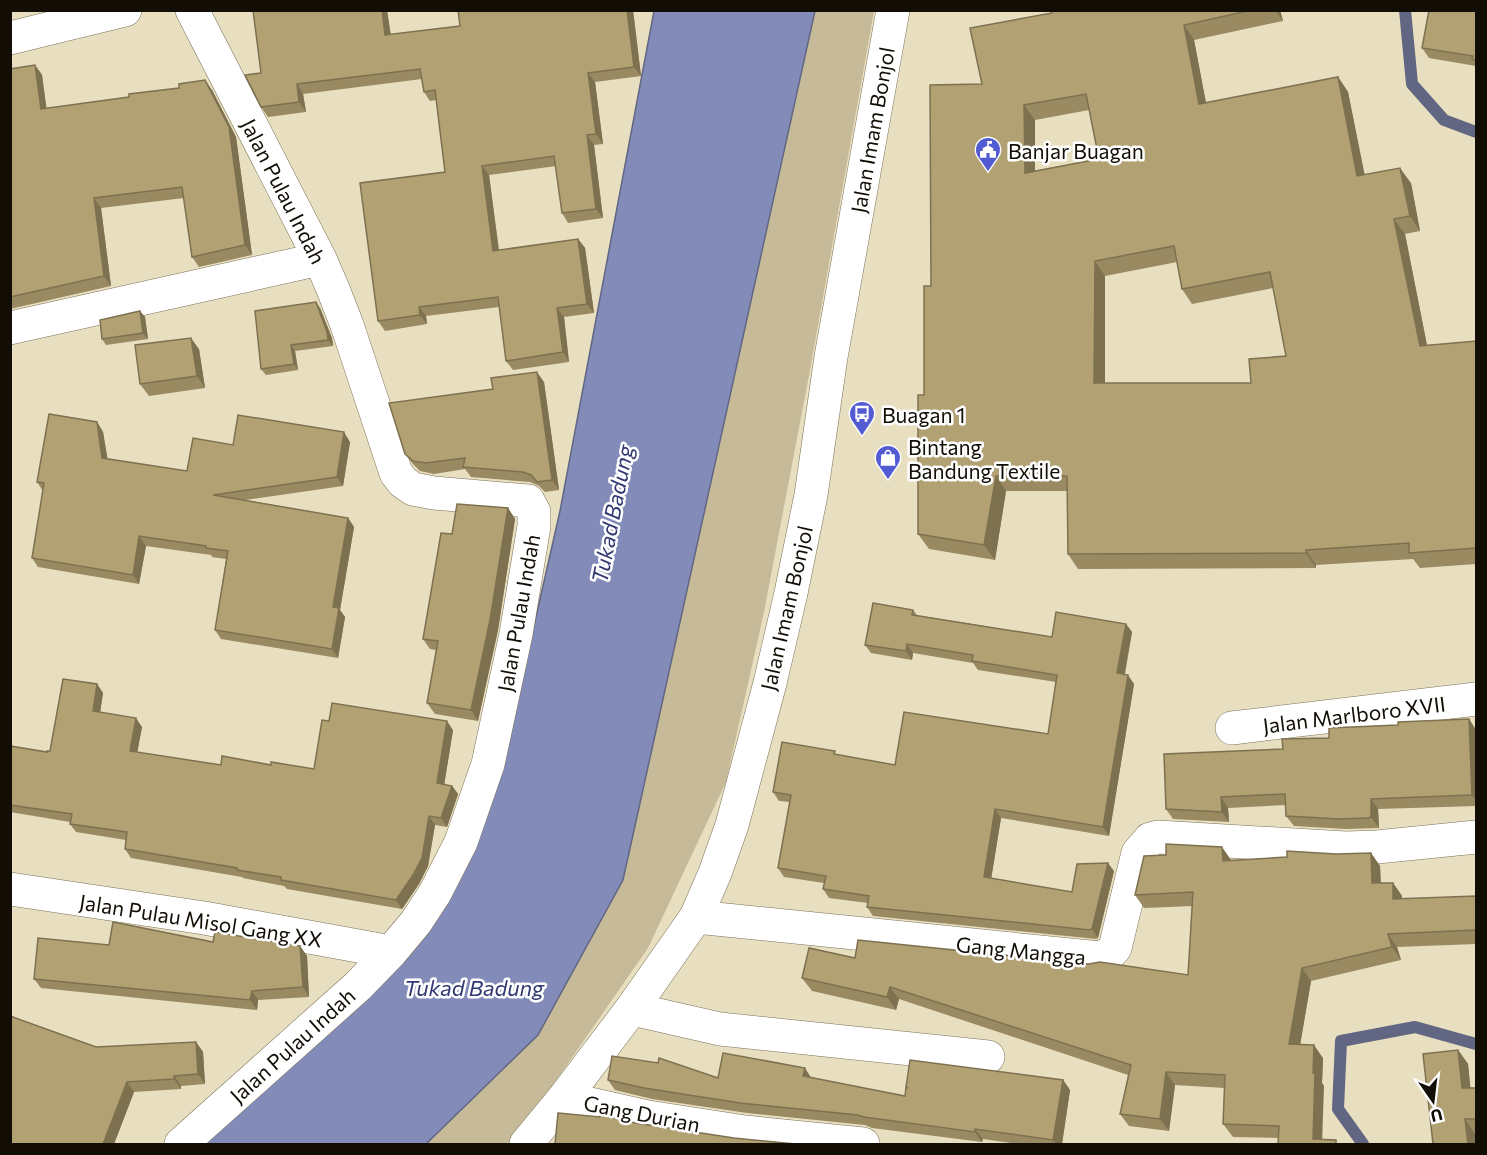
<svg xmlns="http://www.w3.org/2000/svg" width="1487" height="1155" font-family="Commissioner,sans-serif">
  <rect width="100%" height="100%" fill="#e8dec0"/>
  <path fill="#c6ba99" d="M815 11H874L810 370 764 612 726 782 648 948 512 1144H426L538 1035 748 313Z"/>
  <path fill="#838cb8" stroke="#616682" stroke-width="1.5" d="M654 11H815L623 880 538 1035 426 1144H193L369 997 521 683 560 511Z"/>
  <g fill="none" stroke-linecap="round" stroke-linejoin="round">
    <path stroke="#616682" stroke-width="12" d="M1405 10 1412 84 1444 120 1476 132
      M1363 1144 1338 1109 1341 1041 1415 1027 1476 1044"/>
    <defs>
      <path id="minor" d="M10 38 125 10
        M10 328 320 259
        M1232 728 1476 699
        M10 889 204 918 391 952
        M696 917 1100 958 1110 953 1115 948 1138 853 1150 839 1158 837 1346 848 1377 847 1476 837
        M632 1009 720 1029 988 1057
        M564 1098 648 1117 745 1132 863 1144
        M181 1144 358 986 391 952 416 922 435 893 461 842 488 764 516 634 534 526V512L528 501 434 493 413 489 403 482 396 473 347 325 333 289 320 259 192 10"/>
      <path id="highway" d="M526 1144 564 1098 633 1007 696 917 715 873 732 825 770 683 791 593 811 495 831 357 893 10"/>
    </defs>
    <use href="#minor" stroke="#7b7257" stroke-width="34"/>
    <use href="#highway" stroke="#7b7257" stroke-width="34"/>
    <use href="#minor" stroke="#fff" stroke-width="33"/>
    <use href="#highway" stroke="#fff" stroke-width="33"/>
  </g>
  <path fill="#998a62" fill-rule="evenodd" d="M253 10H387L391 35 460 26 458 10H633L641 76 595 82 603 144 594 145 603 218 568 223 562 213 556 166 489 175 499 250 578 239 585 248 594 313 564 317 569 362 513 370 506 361 499 307 426 316 427 324 385 331 378 321 445 172 436 100 430 101 424 92 422 79 303 94 306 112 268 117 261 107V73Z
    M1051 10H1280L1283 21 1194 40 1206 103 1338 77 1348 92 1364 175 1411 183 1420 231 1405 234 1427 345 1476 341V564L1420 568 1413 559 1316 565V568L1078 569 1068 554 1067 491H1006L995 560 929 549 918 534 924 395 931 286 982 84 1052 13ZM1089 110 1099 159 1035 171V120ZM1177 262 1182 289 1192 304 1273 288 1286 356 1251 383H1105V276Z
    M1476 10V66L1429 58 1422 48Z
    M35 65 42 75 46 108 212 90 236 137 252 255 199 267 192 257 184 198 101 208 111 286 10 309V69Z
    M320 308 332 338 333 346 295 351 298 370 266 375 261 369Z
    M140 311 145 317 148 339 106 345 102 339Z
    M199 349 205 388 149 396 140 384Z
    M544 382 559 490 545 492 539 486 530 482 471 477 465 469 434 474 420 471 413 464 405 454 493 389Z
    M97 422 103 432 107 459 187 471 233 445 350 442 343 486 245 500 348 518 354 527 340 610 345 617 338 658 221 639 215 630 226 559 212 557 211 555 146 546 139 584 38 567 32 558 43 491 37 482Z
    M508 508 515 519 498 630 478 721 435 714 427 703 436 650 430 649 423 639 452 534Z
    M913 610 917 615 1052 637 1126 624 1132 632 1125 674 1134 684 1109 836 1001 818 991 879 1072 892 1114 871 1098 938 1096 939 873 916 867 907 868 903 829 898 823 889 824 883 784 877 778 868 790 802 779 801 773 792 838 755 895 765 1048 734 1056 682 978 670 973 663 913 653 912 660 871 653 865 645Z
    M97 684 103 693 100 712 142 727 137 752 221 765H271L314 769 329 721 453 730 444 785 452 786 458 794 447 827 435 825 428 866 419 884 402 909 287 889 284 886 243 878 242 877 131 858 125 849 126 840 76 832 70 824V822L10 812V746L47 752 50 751Z
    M1469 719 1476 730V806L1378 809 1379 828 1346 829 1294 826 1286 816V805L1228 808 1229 822 1173 819 1166 809 1283 749 1329 738 1398 725Z
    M1371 853 1380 866 1381 883H1393L1402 896V899L1476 896V944L1397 947 1401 960 1311 981 1300 1045 1323 1058 1322 1083 1324 1086 1278 1138 1233 1137 1223 1124 1225 1088 1175 1085 1169 1131 1129 1126 1120 1114 1128 1075 899 999 896 1010 812 991 802 978 855 958 1188 975 1193 906 1144 908 1135 895 1231 860Z
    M213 942 300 946 307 956 309 997 258 1000 257 1010 41 988 34 979 109 945Z
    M196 1042 203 1052 205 1084 181 1086V1089L134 1092 114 1144H10L96 1047Z
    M1458 1050 1468 1064 1470 1088H1476V1134H1475L1476 1144H1433Z
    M811 1077 905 1096 1063 1080 1070 1090 1062 1144H1018L983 1139 982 1142 872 1128 865 1125 747 1113 652 1099 615 1090 608 1080 718 1078Z"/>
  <path fill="#7d7150" d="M382 10H387L392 45 385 35Z
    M627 10H633L641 76 634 67Z
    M1275 10H1280L1283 21Z
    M1184 25 1194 40 1209 119 1199 104Z
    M35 65 42 75 48 119 41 109Z
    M588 73 595 82 603 144 596 134Z
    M1338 77 1348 92 1368 191 1357 176Z
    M205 80 212 90 236 137 252 255 245 245Z
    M297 84 303 94 306 112 299 102Z
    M1024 105 1035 120V188L1025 173Z
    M587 135 594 145 603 218 596 209Z
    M482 166 489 175 500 260 493 251Z
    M1400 168 1411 183 1420 231 1410 216Z
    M94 198 101 208 111 286 104 276Z
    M1394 219 1405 234 1430 361 1420 346Z
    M578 239 585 248 594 313 587 304Z
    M1095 261 1105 276V398L1094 383Z
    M316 302 320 308 332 338 333 346 328 340Z
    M419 307 426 316 427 324 420 315Z
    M557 308 564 317 569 362 563 352Z
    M140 311 145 317 148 339 143 333Z
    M191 338 199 349 205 388 197 376Z
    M291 345 295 351 298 370 294 364Z
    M537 372 544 382 559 490 552 480Z
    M97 422 103 432 109 467 102 458Z
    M344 432 350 442 343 486 337 477Z
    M996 476 1006 491 995 560 984 545Z
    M508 508 515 519 498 630 478 721 471 710Z
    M348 518 354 527 340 610 345 617 338 658 332 649 333 607Z
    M139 536 146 546 139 584 133 575Z
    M1306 550 1316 565V568L1306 553Z
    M1126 624 1132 632 1123 682 1117 673Z
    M907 644 913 653 912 660 906 651Z
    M1128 675 1134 684 1109 836 1103 827Z
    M97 684 103 693 99 720 93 711Z
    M136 718 142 727 136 759 130 751Z
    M1469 719 1476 730V801L1472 795Z
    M447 721 453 730 443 792 437 783Z
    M452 786 458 794 447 827 441 818Z
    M1221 797 1228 808 1229 822 1222 812Z
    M1371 799 1378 809 1379 828 1371 817Z
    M995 809 1001 818 990 886 984 877Z
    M429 816 435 825 428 866 419 884 402 909 396 900Z
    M1222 847 1231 860 1223 861Z
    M1371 853 1380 866 1381 896 1372 883Z
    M1108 863 1114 871 1098 938 1092 929Z
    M1393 883 1402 896V912L1393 899Z
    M1388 934 1397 947 1401 960 1392 947Z
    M300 946 307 956 309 997 303 987Z
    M1302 968 1311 981 1298 1057 1289 1044Z
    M890 987 899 999 896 1010 887 997Z
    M252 991 258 1000 257 1010 250 1000Z
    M196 1042 203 1052 205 1084 198 1074Z
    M1314 1045 1323 1058 1322 1083 1324 1086 1322 1144 1313 1139V1073Z
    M1458 1050 1468 1064 1472 1102 1462 1088Z
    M805 1068 812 1079 803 1076Z
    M1166 1072 1175 1085 1169 1131 1160 1119Z
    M174 1076 181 1086V1089L174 1079Z
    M1063 1080 1070 1090 1062 1144H1056L1053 1140Z
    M127 1082 134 1092 114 1144H103Z
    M1465 1119 1475 1134 1476 1144H1468Z
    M975 1129 983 1139 982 1142 975 1132Z"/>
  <path fill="#b2a172" stroke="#7d7150" stroke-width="1.5" fill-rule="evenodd" d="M253 10H382L385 35 460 26 458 10H627L634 67 588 73 596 134 587 135 596 209 562 213 554 156 482 166 493 251 578 239 587 304 557 308 563 352 506 361 498 297 419 307 420 315 378 321 360 183 445 172 435 90 424 92 420 69 297 84 299 102 261 107 245 75 261 73Z
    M1051 10H1252L1184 25 1199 104 1338 77 1357 176 1400 168 1410 216 1394 219 1420 346 1476 341V548L1409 553V543L1306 550V553L1068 554 1067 476H996L984 545 918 534V395H924V286H931L930 85 982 84 970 28 1052 13ZM1086 94 1099 159 1025 173 1024 105ZM1174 246 1182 289 1270 272 1286 356 1249 359 1251 383H1094L1095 261Z
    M1429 10H1476V60L1472 59 1473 56 1422 48Z
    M35 65 41 109 129 97V94L179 88V84L205 80 229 127 245 245 192 257 182 187 94 198 104 276 10 297V69Z
    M316 302 327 332 328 340 291 345 294 364 261 369 255 311Z
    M140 311 143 333 102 339 100 320Z
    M191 338 197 376 140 384 135 345Z
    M537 372 552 480 537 482 531 475 523 472 463 467 465 458 426 463 413 461 405 454 389 403 493 389 491 378Z
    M49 414 97 422 102 458 187 471 193 438 233 445 238 415 344 432 337 477 213 495 348 518 333 607 339 608 332 649 215 630 228 551 206 548V546L139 536 133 575 32 558 44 483 37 482Z
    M457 504 508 508 490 620 471 710 427 703 438 641 423 639 441 533 452 534Z
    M873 603 913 610 912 615 1052 637 1056 612 1126 624 1117 673 1128 675 1103 827 995 809 984 877 1072 892 1077 864 1108 863 1092 929 1090 930 867 907 869 896 823 889 826 876 778 868 791 795 773 792 782 742 835 751 834 754 895 765 904 712 1048 734 1057 675 972 661 973 655 907 644 906 651 865 645Z
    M63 679 97 684 93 711 136 718 130 751 221 765 222 756 271 765V762L314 769 322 720 329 721 332 703 447 721 437 783 452 786 441 818 429 816 422 858 413 875 396 900 281 880V877L237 870V868L125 849 127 832 70 824 72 814 10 805V746L47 752V751H50Z
    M1469 719 1472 795 1371 799V817L1368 818 1339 819 1286 816 1285 794 1221 797 1222 812 1166 809 1164 754 1283 749 1282 739 1329 738V728L1398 725V722Z
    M1166 844 1222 847 1223 861 1287 857V851L1336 854 1371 853 1372 883H1393V899L1476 896V930L1388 934 1392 947 1302 968 1289 1044 1314 1045 1313 1073H1315L1313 1139 1336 1140V1144H1278L1279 1126 1223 1124 1225 1075 1166 1072 1160 1119 1120 1114 1131 1065 890 987 887 997 802 978 809 948 855 958 858 940 1089 964 1100 962 1188 975 1193 892 1135 895 1144 856 1166 855Z
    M113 922 213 942 215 932 300 946 303 987 252 991 250 1000 34 979 38 938 109 945Z
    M10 1016 96 1047 196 1042 198 1074 174 1076V1079L127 1082 103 1144H10Z
    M1458 1050 1462 1088H1476V1119H1465L1468 1144H1433L1423 1054Z
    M723 1053 805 1068 803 1076 905 1096 906 1087 908 1088 906 1087 910 1060 1063 1080 1053 1140 975 1129V1132L864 1117 858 1115 740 1103 644 1088 608 1080 612 1056 658 1063 659 1058 718 1078Z
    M558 1113 600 1117V1115L636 1123 734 1138 795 1144H555Z"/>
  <defs>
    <symbol id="civic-pin" viewBox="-11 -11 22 30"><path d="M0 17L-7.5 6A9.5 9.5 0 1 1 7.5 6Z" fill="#525bd2" stroke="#fff"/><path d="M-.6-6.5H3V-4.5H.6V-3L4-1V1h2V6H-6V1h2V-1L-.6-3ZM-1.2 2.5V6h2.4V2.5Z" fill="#fff"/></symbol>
    <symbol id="bus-pin" viewBox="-11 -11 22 30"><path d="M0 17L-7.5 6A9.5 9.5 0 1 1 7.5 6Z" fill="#525bd2" stroke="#fff"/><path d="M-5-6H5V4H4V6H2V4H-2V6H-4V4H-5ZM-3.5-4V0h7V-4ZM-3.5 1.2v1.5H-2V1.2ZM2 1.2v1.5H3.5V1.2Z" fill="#fff"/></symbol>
    <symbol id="shop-pin" viewBox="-11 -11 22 30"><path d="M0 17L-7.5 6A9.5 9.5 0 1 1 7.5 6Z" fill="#525bd2" stroke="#fff"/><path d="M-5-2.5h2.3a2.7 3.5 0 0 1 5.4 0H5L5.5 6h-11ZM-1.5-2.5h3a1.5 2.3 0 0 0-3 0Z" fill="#fff"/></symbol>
  </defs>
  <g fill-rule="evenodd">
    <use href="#civic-pin" x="973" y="135" width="30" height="40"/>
    <use href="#bus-pin" x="847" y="399" width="30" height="40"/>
    <use href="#shop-pin" x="873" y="443" width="30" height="40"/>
  </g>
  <g text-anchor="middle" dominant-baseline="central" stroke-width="5" stroke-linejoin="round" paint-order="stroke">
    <g font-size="21" fill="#120e05" stroke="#fff">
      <text transform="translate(872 130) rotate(-80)">Jalan Imam Bonjol</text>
      <text transform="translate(284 191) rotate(63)">Jalan Pulau Indah</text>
      <text transform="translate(786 608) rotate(-77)">Jalan Imam Bonjol</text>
      <text transform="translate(518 613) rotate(-80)">Jalan Pulau Indah</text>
      <text transform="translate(1354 714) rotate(-7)">Jalan Marlboro XVII</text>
      <text transform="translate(201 920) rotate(9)">Jalan Pulau Misol Gang XX</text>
      <text transform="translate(1021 950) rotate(6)">Gang Mangga</text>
      <text transform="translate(292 1045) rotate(-42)">Jalan Pulau Indah</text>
      <text transform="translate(642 1113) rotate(11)">Gang Durian</text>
    </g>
    <g font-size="21" fill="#120e05" stroke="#fff" text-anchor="start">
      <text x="1008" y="150">Banjar Buagan</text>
      <text x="882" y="414">Buagan 1</text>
      <text x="908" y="446">Bintang<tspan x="908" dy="24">Bandung Textile</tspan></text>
    </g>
    <g font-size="22" font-style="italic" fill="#323972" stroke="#fff">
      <text transform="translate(612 514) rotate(-79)">Tukad Badung</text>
      <text x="474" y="987">Tukad Badung</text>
    </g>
  </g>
  <rect width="1487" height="1155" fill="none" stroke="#120e05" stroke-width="24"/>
  <g transform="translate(1433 1101) rotate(166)" stroke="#ffffff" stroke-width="4.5" paint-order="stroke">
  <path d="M0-4.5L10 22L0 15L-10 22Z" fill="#120e05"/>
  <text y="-9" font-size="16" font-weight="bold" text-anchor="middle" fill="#120e05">U</text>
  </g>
</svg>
